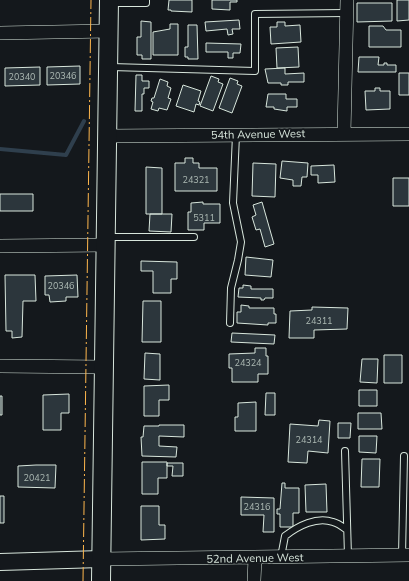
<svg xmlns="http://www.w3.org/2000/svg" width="409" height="581" font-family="Mulish,sans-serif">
  <rect width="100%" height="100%" fill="#14181c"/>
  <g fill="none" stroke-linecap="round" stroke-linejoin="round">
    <path stroke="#2f3f4d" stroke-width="4" d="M0 149 66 155 84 121"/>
  </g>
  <path fill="#2c363c" stroke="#d8e6dc" d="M169 0H192V12L171 11V10H168Z
    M212 0H237V2H230V10L212 9Z
    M397 0H409V20L397 21Z
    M357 3H392V21L357 22Z
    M239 20 240 29H232L233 34 228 35 227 29 206 31 205 22Z
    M141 21 151 22V59H142V55H137V37H141Z
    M277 22H285V26L300 25 301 42 271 44 270 27H277Z
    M170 24H178V55H153V32L170 29Z
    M188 25H197L198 59H188V57H185V47H188Z
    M369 26H383L386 30H401V47H369Z
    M206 43 241 44 240 53H233V58H228V52H206Z
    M298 47 299 67 277 68 276 48Z
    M359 57H379L378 65H384V63H387V65H396V72H358Z
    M80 66V84L47 85V67Z
    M40 67V85L5 86V68Z
    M285 68V74L304 73V82H288V85H281V83H268L265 69Z
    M399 73H409V95H399Z
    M136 75H142V81H149V88H144V94H142V111H135Z
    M211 76 219 79 218 82 223 84 213 111 200 106Z
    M230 78 238 81 237 84 242 86 232 113 219 108Z
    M160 79 168 82 167 86 171 88 168 98 171 99 167 110 159 108 158 111 151 109 153 102 151 101 152 98H154Z
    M183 85 201 91 198 101 200 102 199 105 196 104 194 112 176 106Z
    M375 88H380V91H390V109L366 110 365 91H375Z
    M268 94H286V99H297V107H287V111L274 109V107H266Z
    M185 158H193V163H199V168H217V191H175V163H185Z
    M282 161 308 163 307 177H302L301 186H293V180L280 178Z
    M253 163 276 164 275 197 252 196Z
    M334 165 335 182 318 183V175H311V166Z
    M146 167 162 168V214H146Z
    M393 178H409V206H393Z
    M0 194H33V211H0Z
    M203 202V204H220V223H204V230H188V212H191V203Z
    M262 202 274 244 265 247 260 229 256 230 252 217 256 215 253 205Z
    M150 214H172L171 232 149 231Z
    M246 257 273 260 271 277 245 275Z
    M141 261 177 262V279H171V293H153V271H141Z
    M5 275H35L36 301H23L22 337 12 338V331H6Z
    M77 275 78 297H66V301L50 302 49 295H45V276Z
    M243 285 251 286V289H273V298H265L264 300H261V298L238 297 239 288H243Z
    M143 301H161V342H142Z
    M241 305 249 306V308H274V314H276V323H268V325L237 323V312H241Z
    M312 307 348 308 347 329 314 330V338H289L290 311 312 310Z
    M232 333 275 335 274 344 231 342Z
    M255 348H266V356H268V374H258V382H232V368H229V354L255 353Z
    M145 353 160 354V380L144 379Z
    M384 355H402V383H384Z
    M362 359H378L377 383 360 382Z
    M169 385V400H159V416H144V386Z
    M359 390H377V406H359Z
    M266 393H275V415H265Z
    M69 394V413H61V430H43V395Z
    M0 396H2V415H0Z
    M256 402V431H235V417H238V403Z
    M358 413H381L382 429H358Z
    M319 420 330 421 328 453 308 451 307 463 288 462 290 424 318 426Z
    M338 423H351L350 438H338Z
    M159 425H184V437L159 436V446L177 447 176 457 142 456 141 437H143L144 426H159Z
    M359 436H377L376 453 359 452Z
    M362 459H380L379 487H361Z
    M142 462H167V478H158V494H142Z
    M167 463H183V476H172L173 466H167Z
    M36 465H56L55 488 18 487V466Z
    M282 483H285V488H299V513H293V527H280V514H277V509H280Z
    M326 484 327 512H306L305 485Z
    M0 496H4V523H0Z
    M241 497 274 498V532H263L264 515H241Z
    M141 506H159V525H165V539L141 540Z"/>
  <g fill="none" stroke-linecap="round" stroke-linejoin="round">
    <defs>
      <path id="service" d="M111 3H146V0
        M111 67 255 71V14L346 13
        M107 237H194
        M230 323 231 288 238 260 241 242 233 203 236 135
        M345 451 348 556
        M402 556 404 456
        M281 557 285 536C298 526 317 516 333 522 338 523 343 527 347 530"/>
      <path id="minor" d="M0 33 108 31
        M344 133 347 0
        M107 136 409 134
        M0 246 106 245
        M0 366 103 367
        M101 559 409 555
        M254 581 255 558"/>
      <path id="tertiary" d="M0 562 101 559"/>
      <path id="secondary" d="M101 581 109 0"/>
    </defs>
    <use href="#service" stroke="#d8e6dc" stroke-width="8"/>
    <use href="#minor" stroke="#d8e6dc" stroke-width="14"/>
    <use href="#tertiary" stroke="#d8e6dc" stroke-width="18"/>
    <use href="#secondary" stroke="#d8e6dc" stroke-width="20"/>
    <use href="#service" stroke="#14181c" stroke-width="6"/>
    <use href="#minor" stroke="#14181c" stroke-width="13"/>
    <use href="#tertiary" stroke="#14181c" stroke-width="16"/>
    <use href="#secondary" stroke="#14181c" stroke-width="18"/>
    <path stroke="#ffb74d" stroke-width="1" stroke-dasharray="14 3 2 3" stroke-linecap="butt" d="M83 581 91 0"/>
  </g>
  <g text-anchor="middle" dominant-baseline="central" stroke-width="3" stroke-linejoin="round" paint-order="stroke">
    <g font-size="9" fill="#adbab4">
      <text x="63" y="75">20346</text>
      <text x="22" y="76">20340</text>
      <text x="196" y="179">24321</text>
      <text x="204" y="217">5311</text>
      <text x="61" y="285">20346</text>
      <text x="319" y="320">24311</text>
      <text x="248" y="362">24324</text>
      <text x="309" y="439">24314</text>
      <text x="37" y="477">20421</text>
      <text x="257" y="506">24316</text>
    </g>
    <g font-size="11" fill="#d8e6dc" stroke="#14181c">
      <text transform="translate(258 134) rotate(-1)">54th Avenue West</text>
      <text transform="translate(255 558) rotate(-1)">52nd Avenue West</text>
    </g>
  </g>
</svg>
